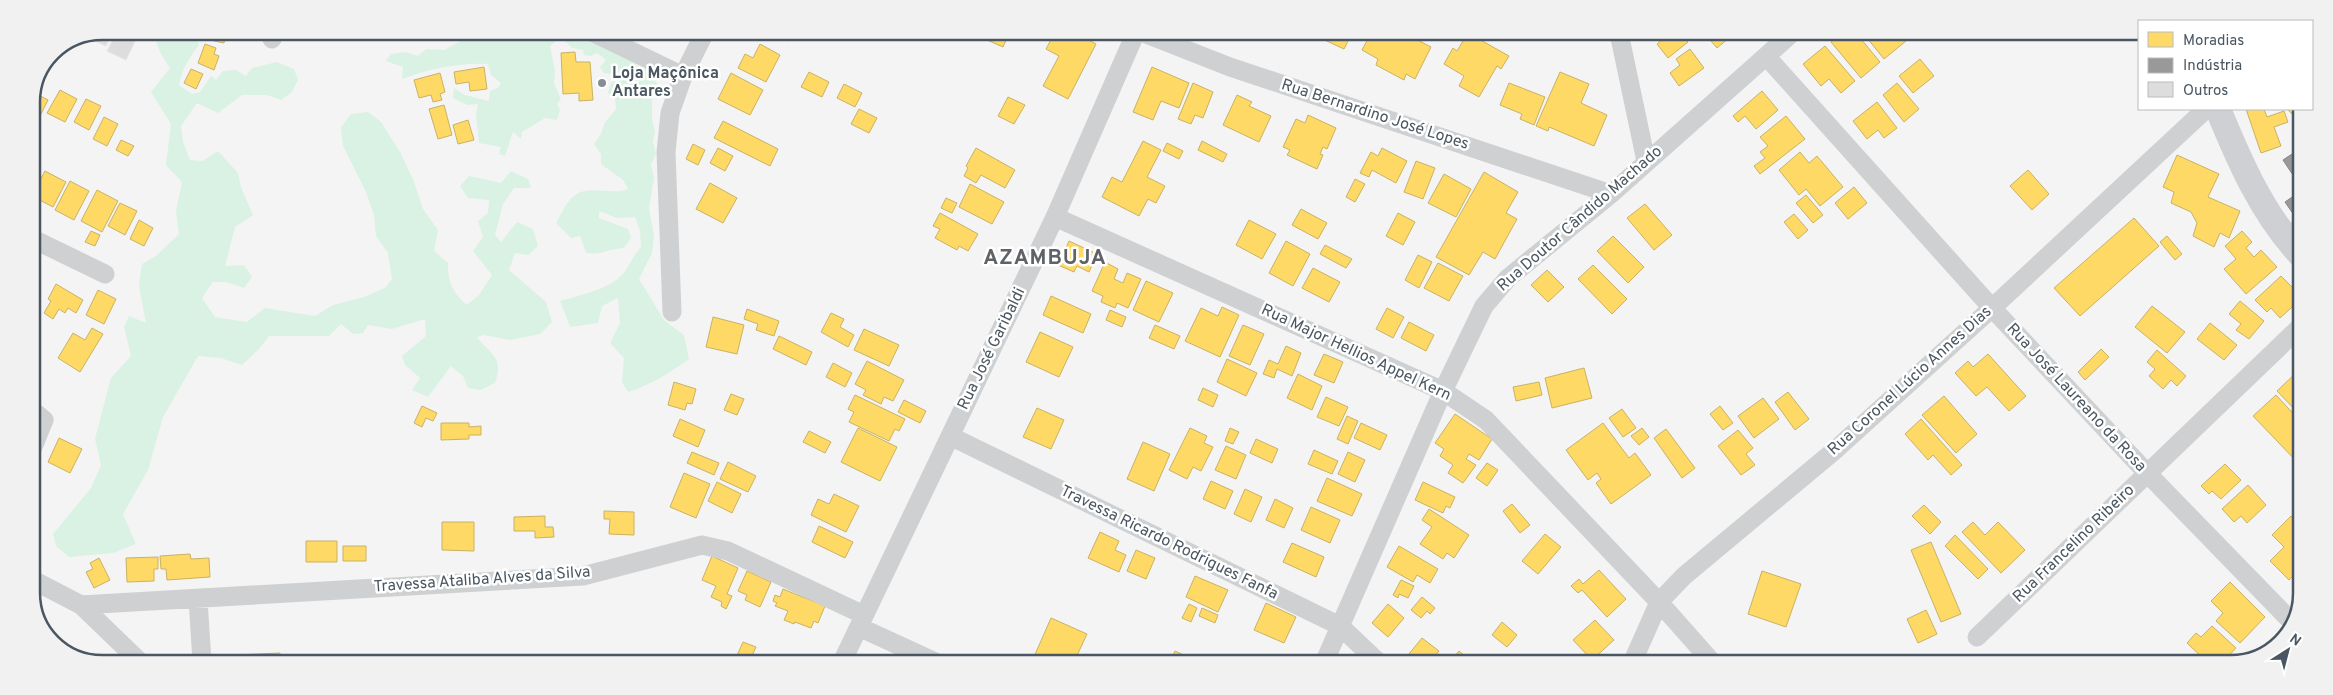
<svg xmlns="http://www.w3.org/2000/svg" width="2333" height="695" font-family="Overpass,sans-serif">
  <rect width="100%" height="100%" fill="#f4f4f4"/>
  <path fill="#d9f2e3" d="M152 31H192L197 37 199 45C189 57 182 70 179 85L192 94 200 92 211 76 216 80 223 71 236 70 246 76 252 68 277 62 294 69 298 80 292 92 281 100 267 95H242L218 113 197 103 181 126 183 142 190 160 202 161 218 151 238 173 241 187 253 215 235 227 225 266 244 265 252 277 244 288 226 282H213L202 298 215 317 247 322 265 308 315 316 333 305 364 297 385 288 392 279 388 253 376 236 374 215 366 192 343 146 341 127 351 114 368 112 381 122 400 152 413 179 423 209 438 230 434 251 448 263C447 280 453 294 467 305L479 295 492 275 473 251 483 237 478 221 488 213 489 200 468 198 460 186 469 176 501 183 511 171 528 179 531 188H514L503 204 495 235 501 242 517 222 533 229 538 246 528 255 515 253 509 270 546 302 552 322 540 334 510 340 484 335 477 337C491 355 504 357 495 383L481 390 468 388 463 376 451 366 428 397 412 390 420 378 405 365 402 356 426 336 425 319 392 329 368 325 363 333 353 334 341 324 329 336H269L259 349 242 365 221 358 198 356 163 417 148 470 123 514 136 544 113 553 69 557 56 546 53 534 91 488 101 465 95 439 111 378 131 356 124 327 129 316 146 323 139 286 142 264 156 256 179 234 176 211 182 182 166 165 171 124 151 92 170 68 161 54Z
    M454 32H577L625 54 640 68 650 67 658 86 652 98V120L655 131 653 142 656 154 651 165 654 178 649 208 654 236 652 253 639 279 664 320 684 335 689 359C669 373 651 385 628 392L622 382 624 358 610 343 620 323 618 298 602 306 598 323 570 327 560 301C578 296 608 289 621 276 629 268 633 255 641 247L640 231 635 217 617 218 599 211V218L628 229 631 238 624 248C607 249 603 255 586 253L580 236 571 238 556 223C561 215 566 202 574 196 590 184 610 196 628 189L623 180 601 164V154L594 144 601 134 605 122 616 109 615 98 608 93 611 82 620 81 628 74 623 72 619 75 604 73 600 67 606 60 597 53 591 56 584 55 583 50 572 48 561 37 550 46 555 71 554 83 561 99 557 104 560 110 557 120 545 118 522 132 521 139 513 132 505 156 499 154 501 147 479 143 476 115 478 104 467 105 453 98 454 88 465 95 489 101 490 91 498 88 501 83 491 75 488 64C460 62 428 69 402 79L403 67 386 61 391 54 406 52 418 56 426 49 444 50 459 42Z"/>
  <path fill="#ffd966" stroke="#c9b264" d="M206 31H226L224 43 205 39Z
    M770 32H793L789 41Z
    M990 32H1018L1014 41 1007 38 1003 47 987 40Z
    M1055 32H1074L1096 44 1068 99 1043 86 1059 56 1046 49Z
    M1320 33H1352L1344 49 1318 37Z
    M1371 33H1404L1431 47 1415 79 1406 74 1404 80 1376 65 1378 59 1362 50Z
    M1417 33H1430L1426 39Z
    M1468 33 1509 56 1501 69 1497 66 1479 97 1459 86 1464 76 1444 64 1453 48 1457 51Z
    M1670 33H1681L1688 42 1668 58 1657 44Z
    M1704 33H1735L1717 48Z
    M1842 33H1856L1880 62 1861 78 1831 42Z
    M1863 33H1900L1906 41 1884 59Z
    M205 44 216 48 214 54 219 56 214 70 198 63Z
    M760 44 780 55 766 82 738 68 745 54 753 58Z
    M1825 46 1855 81 1841 93 1829 79 1821 86 1803 64Z
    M1690 49 1704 68 1679 86 1670 73 1680 65 1676 59Z
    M575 52 576 62H590L593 100 579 101V93L563 94 561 53Z
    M1920 59 1934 76 1913 93 1899 76Z
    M484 67 487 89 470 91 469 82 456 84 454 72Z
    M1152 67 1189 83 1179 108 1161 101 1153 120 1133 112Z
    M191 69 203 74 196 89 184 83Z
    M809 72 829 82 822 97 801 87Z
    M1560 72 1589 84 1581 103 1607 115 1594 146 1549 127 1548 131 1536 126Z
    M440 73 445 92 440 94 442 100 433 102 431 95 419 98 414 80Z
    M731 73 763 90 750 115 718 99Z
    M1193 83 1213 92 1203 118 1195 115 1191 124 1178 119Z
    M1509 83 1545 97 1534 125 1520 119 1522 114 1500 105Z
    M1897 83 1919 109 1904 122 1883 95Z
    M844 84 862 93 855 107 837 98Z
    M60 90 77 99 65 122 47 113Z
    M1762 91 1778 110 1756 129 1745 116 1738 122 1733 116Z
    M35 93 48 100 35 126 31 124V101Z
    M1237 95 1252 102 1249 106 1271 116 1259 142 1223 125Z
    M1008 97 1025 105 1014 124 998 116Z
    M86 99 101 106 89 130 74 122Z
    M1877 102 1897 128 1884 138 1878 130 1867 139 1853 121Z
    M444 105 452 135 438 139 429 109Z
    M859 109 877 118 869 133 851 124Z
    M2246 109H2264L2267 117 2284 111 2288 122 2274 127 2281 146 2261 153Z
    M2287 109H2302L2301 122V123Z
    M1308 115 1336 128 1327 149 1323 147 1320 154 1323 155 1317 169 1287 155 1290 150 1283 147 1296 119 1305 123Z
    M1786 116 1805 139 1760 174 1754 166 1765 158 1760 152 1768 146 1760 137Z
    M104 117 118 124 107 146 93 139Z
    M468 120 474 140 458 144 453 125Z
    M723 121 778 149 770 166 714 138Z
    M121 140 134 146 128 156 116 150Z
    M1143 141 1161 150 1147 177 1165 186 1156 203 1148 199 1139 216 1102 197 1112 177 1122 182Z
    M1202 141 1227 154 1223 162 1198 150Z
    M1167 143 1183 151 1179 159 1163 151Z
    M693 144 705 150 698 165 686 159Z
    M718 148 733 156 725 171 710 163Z
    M976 148 1015 170 1005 188 981 175 976 183 964 176 968 168 966 166Z
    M1382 148 1407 161 1396 183 1372 170 1369 177 1360 173 1371 152 1378 156Z
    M1800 152 1809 163 1817 156 1843 187 1820 206 1806 189 1799 195 1779 170Z
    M2177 155 2219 174 2208 197 2240 211 2229 238 2220 233 2214 247 2193 236 2197 223 2191 212 2171 203 2174 192 2163 187Z
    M31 161 37 165 31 177Z
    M1416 161 1435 168 1423 199 1404 192Z
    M2028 170 2049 194 2032 210 2010 186Z
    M45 171 66 182 53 207 32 196Z
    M1484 172 1518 192 1506 213 1517 219 1495 259 1483 252 1469 275 1436 257Z
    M1444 174 1471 189 1456 217 1428 203Z
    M1355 179 1365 184 1355 202 1346 197Z
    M70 181 89 191 74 220 55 210Z
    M710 183 737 198 723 223 696 209Z
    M970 184 1004 202 992 224 959 207Z
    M1854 187 1867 203 1848 219 1835 203Z
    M97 190 118 201 102 232 81 221Z
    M1806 195 1823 215 1813 223 1796 203Z
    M946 198 957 203 952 213 941 208Z
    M120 203 137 211 125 235 108 226Z
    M1645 204 1672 235 1654 250 1627 218Z
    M1301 209 1327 223 1318 239 1292 225Z
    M940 213 978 234 968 251 959 246 957 250 935 238 940 229 933 226Z
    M1398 213 1415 222 1403 245 1386 236Z
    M1794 214 1808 230 1798 239 1784 222Z
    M2134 218 2159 246 2080 316 2054 288Z
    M139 220 153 228 144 246 130 239Z
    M1249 220 1276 234 1262 259 1236 245Z
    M91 231 100 235 95 246 85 242Z
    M2242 231 2252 242 2246 248 2254 257 2261 250 2277 267 2246 294 2224 269 2236 259 2225 246Z
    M1613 236 1644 267 1628 283 1597 251Z
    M2167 236 2182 254 2175 260 2160 242Z
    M1069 241 1097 254 1089 272 1077 266 1074 272 1058 265Z
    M1286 241 1310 254 1293 286 1269 273Z
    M1325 245 1352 259 1346 268 1320 254Z
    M1418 255 1432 262 1419 288 1405 280Z
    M1105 262 1118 269 1114 279 1123 283 1127 273 1141 279 1128 308 1117 303 1115 308 1101 302 1103 296 1092 291Z
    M1438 263 1463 276 1449 301 1424 288Z
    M1593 265 1627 299 1612 314 1578 279Z
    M1313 268 1340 282 1329 302 1302 288Z
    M1547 270 1564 287 1548 302 1531 285Z
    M2281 276 2301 296V299L2280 318 2271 308 2267 312 2255 300Z
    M1146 281 1173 293 1159 322 1133 310Z
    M56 284 83 300 76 313 68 308 65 313 59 309 53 319 44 313 51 301 48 299Z
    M98 290 116 299 104 324 86 315Z
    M1051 296 1091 314 1083 333 1043 315Z
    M2240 301 2264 321 2249 339 2236 330 2241 324 2229 314Z
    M2152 306 2185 332 2167 353 2135 327Z
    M1222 307 1239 315 1220 357 1185 341 1201 308 1218 316Z
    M1387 308 1404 317 1393 338 1376 329Z
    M747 309 779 321 774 336 756 330 758 324 744 319Z
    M1110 310 1126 317 1122 327 1106 320Z
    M831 313 844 319 840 327 854 335 848 347 821 332Z
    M713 317 744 325 737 354 706 347Z
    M1409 322 1434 335 1426 351 1401 338Z
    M2210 323 2237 345 2224 360 2197 339Z
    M1155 325 1180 336 1174 349 1149 338Z
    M1243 325 1264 334 1250 365 1229 356Z
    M92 328 103 334 80 372 58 358 73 333 85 340Z
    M864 329 899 345 889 366 854 350Z
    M1040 332 1073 347 1059 377 1026 362Z
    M779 336 812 352 806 365 773 349Z
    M1286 346 1301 353 1292 376 1277 369 1274 378 1263 374 1269 360 1278 364Z
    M2101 349 2109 357 2085 380 2078 372Z
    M2157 350 2186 376 2177 386 2171 380 2163 389 2149 376 2155 369 2147 362Z
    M1324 354 1343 362 1334 383 1314 375Z
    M1988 354 2026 396 2009 411 1987 387 1976 396 1955 373 1968 361 1973 367Z
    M1227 359 1257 373 1246 396 1217 382Z
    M867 361 904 380 893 401 884 397 881 404 863 395 866 390 855 384Z
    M833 363 852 373 845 387 826 377Z
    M1584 368 1592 398 1552 408 1545 378Z
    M2300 369V415L2277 391Z
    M1298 374 1322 386 1312 410 1287 398Z
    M674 382 696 389 692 404 687 403 685 410 668 405Z
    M1539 382 1542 395 1516 401 1513 387Z
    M1203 388 1218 395 1213 407 1198 400Z
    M1788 392 1809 419 1795 430 1775 402Z
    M731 394 744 399 737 415 724 410Z
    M855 395 905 419 899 431 895 429 889 441 849 422 854 412 848 409Z
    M2276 395 2300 421V465L2253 416Z
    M1944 396 1977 434 1956 453 1922 415Z
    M1326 397 1348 407 1339 426 1317 417Z
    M1763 398 1779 419 1754 438 1738 416Z
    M904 400 926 411 920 423 898 412Z
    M422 406 437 413 433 421 426 418 422 427 414 423Z
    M1720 406 1733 423 1723 430 1710 414Z
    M1037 408 1064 420 1051 449 1023 437Z
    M1622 409 1636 428 1623 437 1609 418Z
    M1455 414 1492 439 1479 460 1469 454 1466 459 1476 465 1463 483 1448 473 1453 465 1440 456 1444 449 1435 443Z
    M1347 416 1358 421 1348 444 1337 439Z
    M680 419 705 430 698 447 673 436Z
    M1921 419 1962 465 1951 475 1933 455 1928 460 1905 434Z
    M441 423H469V427L481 426V435H469V439L441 440Z
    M1361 423 1387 435 1380 450 1354 438Z
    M1603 423 1629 458 1635 453 1651 475 1611 504 1596 483 1601 479 1597 473 1588 480 1566 450Z
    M858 428 897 447 880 481 841 462Z
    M1190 428 1207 436 1204 443 1213 447 1201 471 1193 467 1187 479 1169 470Z
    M1230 428 1239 432 1233 444 1225 441Z
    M1642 428 1649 437 1639 445 1631 436Z
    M1666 429 1695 468 1682 478 1654 438Z
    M1738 430 1753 448 1746 454 1755 465 1741 475 1718 446Z
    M809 431 831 442 825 453 803 442Z
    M59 438 82 449 70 473 48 462Z
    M1256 439 1278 449 1272 463 1250 453Z
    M1143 442 1170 454 1154 491 1127 479Z
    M1226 446 1246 455 1236 479 1215 470Z
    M1314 450 1338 461 1332 474 1308 464Z
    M692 452 719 463 714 475 687 463Z
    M1348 452 1365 460 1355 482 1338 474Z
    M728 462 756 476 748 492 720 479Z
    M1487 463 1498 470 1487 486 1476 478Z
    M2225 464 2241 480 2221 499 2212 491 2209 494 2201 486Z
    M684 473 710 484 696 518 670 507Z
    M1327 478 1362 494 1352 516 1317 501Z
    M1211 481 1233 491 1225 509 1203 499Z
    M717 482 741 494 732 513 708 501Z
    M1423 482 1455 497 1450 508 1446 506 1443 513 1415 500Z
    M2248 485 2266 505 2247 523 2241 516 2234 522 2222 509Z
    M1245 489 1262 497 1251 522 1234 514Z
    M834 494 859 506 846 532 811 515 818 499 829 504Z
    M1275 499 1293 508 1284 528 1266 520Z
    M1512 504 1530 525 1520 533 1503 511Z
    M1924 505 1941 522 1930 534 1912 516Z
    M1311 507 1340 520 1330 543 1301 530Z
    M1429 509 1469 535 1454 558 1447 553 1443 559 1420 544 1432 527 1422 520Z
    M604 511 634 512V535L609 534 610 519H604Z
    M545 516V527H553L554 537 535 538V531H514V517Z
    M2291 516 2300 525V569L2289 580 2270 561 2284 547 2272 535Z
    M442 522H474V551L442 550Z
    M1973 522 1985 535 1998 522 2025 550 2001 573 1962 532Z
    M819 526 853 542 845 558 812 542Z
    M1100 532 1119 541 1115 550 1126 555 1119 572 1088 558Z
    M1545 534 1561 547 1538 574 1522 561Z
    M1955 535 1988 569 1978 579 1945 546Z
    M306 541H337V562H306Z
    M1931 542 1961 614 1941 622 1911 550Z
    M1292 543 1324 557 1316 577 1283 562Z
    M343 546H366V561H343Z
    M1399 546 1438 569 1430 583 1417 575 1413 582 1387 567Z
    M1136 550 1155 558 1146 579 1127 571Z
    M190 554 191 559 209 558 210 577 167 580 166 569H161L160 556Z
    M712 556 738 568 727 594 732 596 726 609 721 606 722 602 711 597 716 586 702 580Z
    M158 557V569H154V581L127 582 126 558Z
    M99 558 110 580 94 588 86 572 93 569 90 563Z
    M1599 570 1626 599 1607 617 1582 590 1578 593 1571 586 1579 579 1583 584Z
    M747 571 771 582 760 607 745 600 747 595 738 591Z
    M1762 571 1801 584 1786 627 1748 614Z
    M1195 576 1228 590 1218 612 1186 597Z
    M1401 580 1414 586 1408 598 1399 594 1398 598 1393 595Z
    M2230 582 2265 617 2240 643 2216 621 2223 613 2211 601Z
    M783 589 825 606 818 623 814 621 811 628 795 622 794 624 784 620 788 611 775 606 777 603 773 601 775 595 780 597Z
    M1422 597 1435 608 1430 614 1427 611 1421 618 1411 610Z
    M1266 603 1296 617 1284 643 1254 630Z
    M1189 604 1197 608 1191 622 1182 618Z
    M1388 604 1404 618 1388 637 1372 623Z
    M1202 608 1218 615 1215 623 1199 616Z
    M1926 610 1937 634 1918 643 1907 619Z
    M1051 618 1087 634 1074 662H1041L1033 659Z
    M1595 620 1614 640 1592 660 1573 640Z
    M1502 622 1517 635 1507 647 1492 635Z
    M2212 626 2236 648 2221 664 2212 655 2206 661 2187 643 2196 633 2201 637Z
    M1422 638 1439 651 1429 663H1407L1404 660Z
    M743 642 756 647 749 662 735 660Z
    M1175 651 1190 658 1188 663H1169Z
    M1459 651 1473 663H1449Z
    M280 653V662H213V656Z
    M769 655 780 662H765Z"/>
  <path fill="#999" stroke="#818588" d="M2301 148V187L2283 160Z
    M2301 191V211L2294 215 2285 202Z"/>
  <path fill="#ddddde" stroke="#e5e6e7" d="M102 31H113L106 46 87 37Z
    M117 31H140L126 60 107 51Z"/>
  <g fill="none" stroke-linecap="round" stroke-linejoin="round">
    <path stroke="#ced0d2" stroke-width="19" d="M592 32 683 76
      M1141 32 1230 67 1611 194
      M1619 33 1646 161
      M272 39 276 31
      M1766 56 1992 308 2147 473 2292 622
      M1055 217 1443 391 1486 420 1659 602 1713 663
      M31 238 105 274
      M2285 238 2301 227
      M672 312 666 152 670 113 683 76 705 32
      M31 409 44 420 31 452
      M950 436 1340 626 1379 663
      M31 579 81 605 139 661
      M198 599 202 662
      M81 605 583 576 702 545 728 551 864 615
      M859 627 935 662
      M1977 637 2301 326
      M842 662 1055 217 1136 32
      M1324 663 1443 391 1484 306 1508 278 1611 194 1792 33
      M1632 663 1659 602 1684 576 1834 451 1992 308 2206 109"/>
    <path stroke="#ced0d4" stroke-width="26" d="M2218 109C2239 160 2262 214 2301 255"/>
  </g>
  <circle fill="#868d94" stroke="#fff" stroke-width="2" cx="602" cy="83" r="5"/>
  <g text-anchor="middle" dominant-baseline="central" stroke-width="5" stroke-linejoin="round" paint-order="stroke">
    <g font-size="16" font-weight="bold" fill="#4a5661" stroke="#fff" text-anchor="start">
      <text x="612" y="74">Loja Maçônica<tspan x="612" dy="18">Antares</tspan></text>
    </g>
    <g font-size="16" fill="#4a5661" stroke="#fff">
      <text transform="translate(1375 115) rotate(18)">Rua Bernardino José Lopes</text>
      <text transform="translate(1580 219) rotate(-41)">Rua Doutor Cândido Machado</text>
      <text transform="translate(992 349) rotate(-64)">Rua José Garibaldi</text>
      <text transform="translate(1356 353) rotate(25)">Rua Major Hellios Appel Kern</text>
      <text transform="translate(1910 381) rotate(-42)">Rua Coronel Lúcio Annes Dias</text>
      <text transform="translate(2076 398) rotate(47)">Rua José Laureano da Rosa</text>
      <text transform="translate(1169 543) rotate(26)">Travessa Ricardo Rodrigues Fanfa</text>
      <text transform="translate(2074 544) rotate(-44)">Rua Francelino Ribeiro</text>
      <text transform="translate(482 580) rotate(-4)">Travessa Ataliba Alves da Silva</text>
    </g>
    <g font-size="21" font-weight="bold" letter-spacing="1" fill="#5f6368" stroke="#fff">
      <text x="1045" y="258">AZAMBUJA</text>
    </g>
  </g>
  <path d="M0 0H2333V695H0ZM102 40H2231A62 62 0 0 1 2293 102V593A62 62 0 0 1 2231 655H102A62 62 0 0 1 40 593V102A62 62 0 0 1 102 40Z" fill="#f1f1f2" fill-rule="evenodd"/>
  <path fill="none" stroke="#4a5661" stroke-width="2.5" d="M102 40H2231A62 62 0 0 1 2293 102V593A62 62 0 0 1 2231 655H102A62 62 0 0 1 40 593V102A62 62 0 0 1 102 40Z"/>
  <rect x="2138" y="20" width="175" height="90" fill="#ffffff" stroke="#b7bbc0"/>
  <rect x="2148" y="32" width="25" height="15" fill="#ffd966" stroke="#b7bbc0"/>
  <text x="2183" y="45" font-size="15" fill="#4a5661">Moradias</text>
  <rect x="2148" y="58" width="25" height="15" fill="#999999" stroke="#b7bbc0"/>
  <text x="2183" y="70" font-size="15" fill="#4a5661">Indústria</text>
  <rect x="2148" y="82" width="25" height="15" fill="#ddddde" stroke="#b7bbc0"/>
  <text x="2183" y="95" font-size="15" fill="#4a5661">Outros</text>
  <g transform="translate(2288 650) rotate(36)" stroke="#ffffff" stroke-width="4" paint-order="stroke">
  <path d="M0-4L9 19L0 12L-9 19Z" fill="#4a5661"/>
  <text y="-8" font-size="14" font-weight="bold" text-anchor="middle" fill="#4a5661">N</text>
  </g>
</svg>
